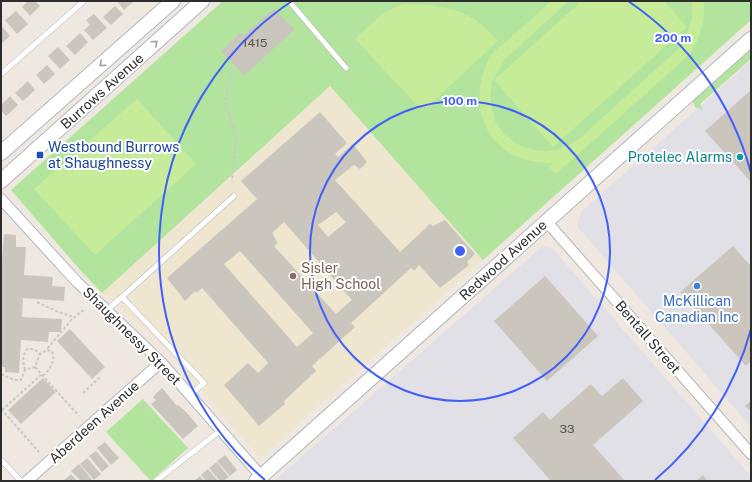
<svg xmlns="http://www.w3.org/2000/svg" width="752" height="482" font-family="'Public Sans',sans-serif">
  <rect width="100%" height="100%" fill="#eee8e0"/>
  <path fill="#e2e0e7" d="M751 61V427L577 226 581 212Z
    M543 246 552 248 751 476V481H274Z"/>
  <path fill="#efe6d0" d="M330 86 483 260 260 458 156 339 102 293 232 177Z"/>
  <path fill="#b3e49d" d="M223 1H751V20L483 260 330 86 102 293 81 271 11 190Z
    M751 48V59L700 104 703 110 695 107 693 101 695 98Z
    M143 399 188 448 151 481 106 432Z"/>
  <path fill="#c6eb99" d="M551 1H569L505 59 492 82 490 98 495 121 505 135 517 144 533 150 545 151 557 150 571 144 579 139 678 49C688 34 695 19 691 1H704C705 24 701 35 690 54L556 174 549 167 553 163C540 163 526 161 514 155 477 137 471 90 490 57 494 51 502 45 508 40 522 27 537 14 551 1Z
    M582 1H664L687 27 553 147 494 80Z
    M403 4C442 5 472 8 498 41L427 107H419L355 39 383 13Z
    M137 99 196 164 95 255 34 189Z"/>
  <path fill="#cac6be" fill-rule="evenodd" d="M28 1H35L40 6 30 16 22 7Z
    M117 1H134L124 10Z
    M115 6 123 14 111 25 103 17Z
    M274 9 295 29 244 76 221 51 240 33 243 35Z
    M16 11 28 24 17 34 5 20Z
    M94 14 107 28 93 40 84 30 90 25 86 20Z
    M1 25 10 36 1 44Z
    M80 33 88 42 75 55 66 46Z
    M58 47 70 60 60 69 48 56Z
    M47 65 55 74 44 84 36 75Z
    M28 81 35 90 23 101 15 93Z
    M751 90V182L705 131Z
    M10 96 18 105 6 116 1 110V105Z
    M320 112 347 143 335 154 338 157 353 144 367 162 360 169 354 165 335 180 400 252 430 224 433 226 445 220 475 254 467 262 469 265 440 288 419 265 414 271 411 268 351 323 355 327 312 366 316 371 284 401 285 404 259 426 224 385 248 363 258 373 268 363 202 288 197 293 195 291 185 301 167 278 257 199 241 181ZM336 212 346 222 328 237 318 225ZM284 222 352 300 336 314 274 246 278 243 272 233ZM240 251 313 333 297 347 224 264Z
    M4 234 16 235V247H26L24 275 53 277 52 286 65 287 64 301 23 298 22 317 62 319 61 332H49L48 342 21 340 19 373 5 372V367H1V273Z
    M733 246 751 266V361L746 366 680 292Z
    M545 276 598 336 547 381 494 321Z
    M70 329 105 367 92 379 57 341Z
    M43 378 56 392 21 424 8 410Z
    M623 378 643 401 593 445 625 481H551L513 438 543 412 550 420 591 384 602 396Z
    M162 388 177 406 178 405 186 412 198 426 183 439 151 404 156 400 153 397Z
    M751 401V412L745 406Z
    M105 442 119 458 111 465 97 448Z
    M96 451 109 466 102 472 89 456Z
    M225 455 237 470 230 476 217 461Z
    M87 458 101 474 94 480 80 464Z
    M217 462 229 477 224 481H220L209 468Z
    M79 464 93 481H81L71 471Z
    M208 469 218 481H206L201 475Z
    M71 474 77 481H65L64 480Z
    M703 475 708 481H696Z
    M200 476 204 481H194Z"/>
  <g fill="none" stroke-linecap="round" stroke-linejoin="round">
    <defs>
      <path id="lane" d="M289 1 346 68
        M1 74 84 1
        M122 297 234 196
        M107 310 122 297 204 383 190 395
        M1 460 21 481
        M156 481 221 430"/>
      <path id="street" d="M1 199 77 282 161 362 261 476
        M546 221 751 454
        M27 481 161 362"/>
      <path id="secondary" d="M1 153 173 1
        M1 181 202 1
        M256 481 751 39"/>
    </defs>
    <use href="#lane" stroke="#b3b6c0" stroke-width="6"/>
    <use href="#street" stroke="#b3b6c0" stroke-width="12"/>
    <use href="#secondary" stroke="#b3b6c0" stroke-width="16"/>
    <path stroke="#c8c8c8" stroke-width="2" stroke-dasharray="3 2" stroke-linecap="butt" d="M232 68 225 102 236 136 232 181
      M37 302 56 311 74 317
      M35 367 79 416
      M25 370C23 362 22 356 27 349H34L40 354
      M1 374 14 380H21L25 370 35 367 40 354 47 350
      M43 376C50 369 56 361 52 351L47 350 48 348 72 319 85 309
      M83 393 100 377
      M1 409 39 452
      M2 410 41 375"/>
    <use href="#lane" stroke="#fff" stroke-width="5"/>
    <use href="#street" stroke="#fff" stroke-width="10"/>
    <use href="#secondary" stroke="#fff" stroke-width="14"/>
  </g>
  <defs><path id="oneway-chevron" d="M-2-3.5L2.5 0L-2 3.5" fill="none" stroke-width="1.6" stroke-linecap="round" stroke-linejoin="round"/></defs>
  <g stroke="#a0a0a0">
    <use href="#oneway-chevron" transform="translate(155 43) rotate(-42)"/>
    <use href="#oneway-chevron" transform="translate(102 64) rotate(138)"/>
  </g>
  <g fill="none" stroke="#415ffa" stroke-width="2">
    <circle cx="460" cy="251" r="150"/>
    <path d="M751 329A301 301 0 0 1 655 480M265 480A301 301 0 0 1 292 1M628 1A301 301 0 0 1 751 173"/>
  </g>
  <rect fill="#1a4fb4" stroke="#fff" stroke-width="1.5" x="36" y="151" width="8" height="8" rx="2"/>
  <circle fill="#0f9aa8" stroke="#fff" stroke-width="1.5" cx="740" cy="157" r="4"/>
  <circle fill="#8d6e63" stroke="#fff" stroke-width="1.5" cx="293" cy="276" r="4"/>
  <circle fill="#3f7fe0" stroke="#fff" stroke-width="1.5" cx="697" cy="286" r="4"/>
  <g text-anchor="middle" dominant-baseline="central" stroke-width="4" stroke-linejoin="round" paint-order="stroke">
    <g font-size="12" fill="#545351">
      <text x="255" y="43">1415</text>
      <text x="567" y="429">33</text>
    </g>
    <g font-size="14" fill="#2d2d2d" stroke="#fff">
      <text transform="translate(102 91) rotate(-42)">Burrows Avenue</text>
      <text transform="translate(503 260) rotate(-42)">Redwood Avenue</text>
      <text transform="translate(132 336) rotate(45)">Shaughnessy Street</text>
      <text transform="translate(648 337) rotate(49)">Bentall Street</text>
      <text transform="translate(94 422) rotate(-42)">Aberdeen Avenue</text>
    </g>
    <g font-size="14" fill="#164399" stroke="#fff" text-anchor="start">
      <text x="48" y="147">Westbound Burrows<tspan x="48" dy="16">at Shaughnessy</tspan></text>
    </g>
    <g font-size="14" fill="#0d838f" stroke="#fff" text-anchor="end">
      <text x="732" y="157">Protelec Alarms</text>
    </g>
    <g font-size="14" fill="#785e54" stroke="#fff" text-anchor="start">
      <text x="301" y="268">Sisler<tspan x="301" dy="16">High School</tspan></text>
    </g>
    <g font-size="14" fill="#366cbe" stroke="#fff">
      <text x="697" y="301">McKillican<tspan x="697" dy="16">Canadian Inc</tspan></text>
    </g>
  </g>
  <circle cx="460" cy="251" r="6" fill="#415ffa" stroke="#fff" stroke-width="2"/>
  <g font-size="12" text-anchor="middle" font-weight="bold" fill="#415ffa" stroke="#fff" stroke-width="4" stroke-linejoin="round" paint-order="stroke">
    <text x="673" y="42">200 m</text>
    <text x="460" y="105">100 m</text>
  </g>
  <rect width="752" height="482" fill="none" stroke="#2d2d2d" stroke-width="4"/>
</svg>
